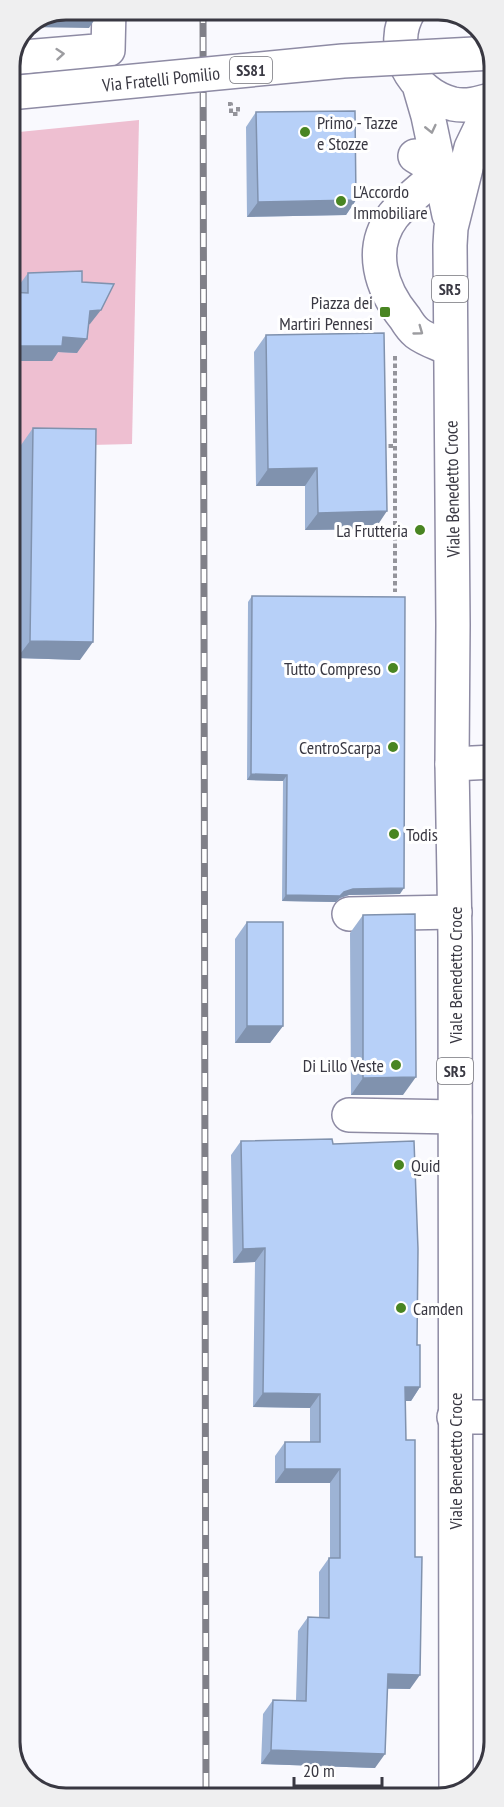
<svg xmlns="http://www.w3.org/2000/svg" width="504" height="1807" font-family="'PT Sans Narrow',sans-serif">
  <rect width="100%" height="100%" fill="#f9f9fe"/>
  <path fill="#eebfd1" d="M139 120 132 444 9 447V133Z"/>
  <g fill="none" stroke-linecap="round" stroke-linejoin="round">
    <defs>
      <path id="minor" d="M12 58 108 50 109 9
        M415 156 441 172C425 186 406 200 393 216 368 249 381 289 405 318 408 323 412 329 417 333 426 340 440 344 450 349
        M452 764 494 762
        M349 914 455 912
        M349 1115 455 1117
        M454 1417H495"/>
      <path id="major" d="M410 9C386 47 412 94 453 104 467 107 480 103 494 99
        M419 85 428 116 449 215
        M456 1793 455 937 452 764 453 625 450 245 451 228 471 148 494 100"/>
    </defs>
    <use href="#minor" stroke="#8e8ba4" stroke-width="36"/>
    <use href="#major" stroke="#8e8ba4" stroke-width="36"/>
    <path stroke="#94949b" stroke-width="4" stroke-dasharray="4.5 3" stroke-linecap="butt" d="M228 104H231V114H238V104
      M395 356V592
      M381 446H395"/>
    <use href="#minor" stroke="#fff" stroke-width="33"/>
    <use href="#major" stroke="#fff" stroke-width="33"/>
    <defs>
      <path id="rail" d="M203 9 206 1797"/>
    </defs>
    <use href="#rail" stroke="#808088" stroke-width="7"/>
    <use href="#rail" stroke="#fff" stroke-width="4.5" stroke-dasharray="14" stroke-linecap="butt"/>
    <defs>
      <path id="major-bridge" d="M9 93 343 61 493 53"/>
    </defs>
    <use href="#major-bridge" stroke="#8e8ba4" stroke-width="36" stroke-linecap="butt"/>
    <use href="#major-bridge" stroke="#fff" stroke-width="33"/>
  </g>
  <path fill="#9db3d5" d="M256 112 356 200 346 215 247 217 246 127Z
    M28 273 82 282 90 324 88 325 77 353 58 352 52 361H9V292L17 293V288Z
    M266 335 375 529 305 530V486H256L254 352Z
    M33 428 80 660 17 658 21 445Z
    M252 596 400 894 349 895 340 898 336 902 282 901 283 781 247 780 248 602Z
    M363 915 403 1095H351L350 933Z
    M247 922 283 1026 270 1043H235V939Z
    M241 1141 333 1144 417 1345 420 1387 411 1401H405L410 1689H387L375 1768 261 1764 263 1714 273 1700H296L298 1631 308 1617H319V1572L329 1558H330V1483H275V1456L285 1442H310V1408L253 1407 255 1262 233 1263 231 1155Z
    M495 1145V1234H490L492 1148Z"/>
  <path fill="#8092ae" d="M57 12 99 13 89 28 25 27 26 25Z
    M356 200 346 215 247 217 258 202Z
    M101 310 90 324 79 326 90 311Z
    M63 337 87 339 77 353 58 352 52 361H9V346Z
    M317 468 305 486H256L268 469Z
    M387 511 375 529 305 530 318 513Z
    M30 641 93 642 80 660 17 658Z
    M251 774 287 775 283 781 247 780Z
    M404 888 400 894 349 895 340 898 336 902 282 901 286 895 344 892 353 889Z
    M247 1026H283L270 1043H235Z
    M416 1077 403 1095H351L363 1078Z
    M495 1228V1234H490Z
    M265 1248 255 1262 233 1263 243 1249Z
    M405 1387H420L411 1401H396Z
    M263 1393 320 1394 310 1408 253 1407Z
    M285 1469H340L330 1483H275Z
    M388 1674 420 1675 410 1689 378 1688Z
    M271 1750 385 1754 375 1768 261 1764Z"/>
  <path fill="#b7d0f8" stroke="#8092ae" stroke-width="1.5" d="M66 9H99V13L57 12Z
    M355 111 356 200 258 202 256 112Z
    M82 271V282L114 284 101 310 90 311 87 339 63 337 62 346H9V292L28 293V273Z
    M384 333 387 511 318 513 317 468 268 469 266 335Z
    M33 428 96 429 93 642 30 641Z
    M252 596 405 597 404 888 353 889 344 892 340 896 286 895 287 775 251 774Z
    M415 914 416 1077 363 1078V915Z
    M247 922H283V1026H247Z
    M332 1139 333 1144 414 1141 418 1249 417 1345H420V1387H405L406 1440H415V1557H422L420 1675 388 1674 385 1754 271 1750 273 1700 306 1701 308 1617 329 1618V1558H340V1469H285V1442H320V1394L263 1393 265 1248 243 1249 241 1141Z
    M415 1796V1797H362Z"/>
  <defs><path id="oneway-chevron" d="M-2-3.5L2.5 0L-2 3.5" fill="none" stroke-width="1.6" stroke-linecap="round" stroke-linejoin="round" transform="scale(1.5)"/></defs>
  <g stroke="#9c9ca0">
    <use href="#oneway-chevron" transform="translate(60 54) rotate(-5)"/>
    <use href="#oneway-chevron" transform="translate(431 129) rotate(77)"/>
    <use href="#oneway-chevron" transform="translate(419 331) rotate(36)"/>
  </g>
  <g fill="#498522" stroke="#fff" stroke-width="2">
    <circle cx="305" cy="132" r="6"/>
    <circle cx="341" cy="201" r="6"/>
    <rect x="379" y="306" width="12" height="12" rx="3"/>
    <circle cx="420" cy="530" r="6"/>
    <circle cx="393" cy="668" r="6"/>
    <circle cx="393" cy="747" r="6"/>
    <circle cx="394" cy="834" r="6"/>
    <circle cx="396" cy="1065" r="6"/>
    <circle cx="399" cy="1165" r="6"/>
    <circle cx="401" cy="1308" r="6"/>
  </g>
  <g text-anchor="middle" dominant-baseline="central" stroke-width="6" stroke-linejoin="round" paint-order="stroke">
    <g fill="#fff" stroke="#74747b" stroke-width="1.5">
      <rect x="230" y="57" width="42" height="26" rx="4.5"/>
      <rect x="432" y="276" width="36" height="26" rx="4.5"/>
      <rect x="437" y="1058" width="36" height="26" rx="4.5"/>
    </g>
    <g font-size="16" font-weight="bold" fill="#393842">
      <text x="251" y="70">SS81</text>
      <text x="450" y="289">SR5</text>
      <text x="455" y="1071">SR5</text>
    </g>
    <g font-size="18" fill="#393842" stroke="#fff">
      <text transform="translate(161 79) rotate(-6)">Via Fratelli Pomilio</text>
      <text transform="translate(452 489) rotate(-91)">Viale Benedetto Croce</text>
      <text transform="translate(455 975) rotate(-90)">Viale Benedetto Croce</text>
      <text transform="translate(455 1461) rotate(-90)">Viale Benedetto Croce</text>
    </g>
    <g font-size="18" fill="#393842" stroke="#fff" text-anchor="start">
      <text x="317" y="122">Primo - Tazze<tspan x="317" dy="21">e Stozze</tspan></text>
      <text x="353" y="191">L'Accordo<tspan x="353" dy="21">Immobiliare</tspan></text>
      <text x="373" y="302" text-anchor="end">Piazza dei<tspan x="373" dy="21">Martiri Pennesi</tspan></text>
      <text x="408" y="530" text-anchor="end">La Frutteria</text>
      <text x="381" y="668" text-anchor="end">Tutto Compreso</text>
      <text x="381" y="747" text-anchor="end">CentroScarpa</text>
      <text x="406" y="834">Todis</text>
      <text x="384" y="1065" text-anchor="end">Di Lillo Veste</text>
      <text x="411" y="1165">Quid</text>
      <text x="413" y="1308">Camden</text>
    </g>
  </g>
  <path d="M0 0H504V1807H0ZM66 20H438A46 46 0 0 1 484 66V1742A46 46 0 0 1 438 1788H66A46 46 0 0 1 20 1742V66A46 46 0 0 1 66 20Z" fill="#efeff0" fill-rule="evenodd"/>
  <path fill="none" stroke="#393842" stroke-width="3" d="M66 20H438A46 46 0 0 1 484 66V1742A46 46 0 0 1 438 1788H66A46 46 0 0 1 20 1742V66A46 46 0 0 1 66 20Z"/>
  <path d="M294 1777v9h88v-9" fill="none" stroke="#393842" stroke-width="3"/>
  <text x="303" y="1777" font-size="18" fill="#393842" stroke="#ffffff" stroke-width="4.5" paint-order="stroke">20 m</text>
</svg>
